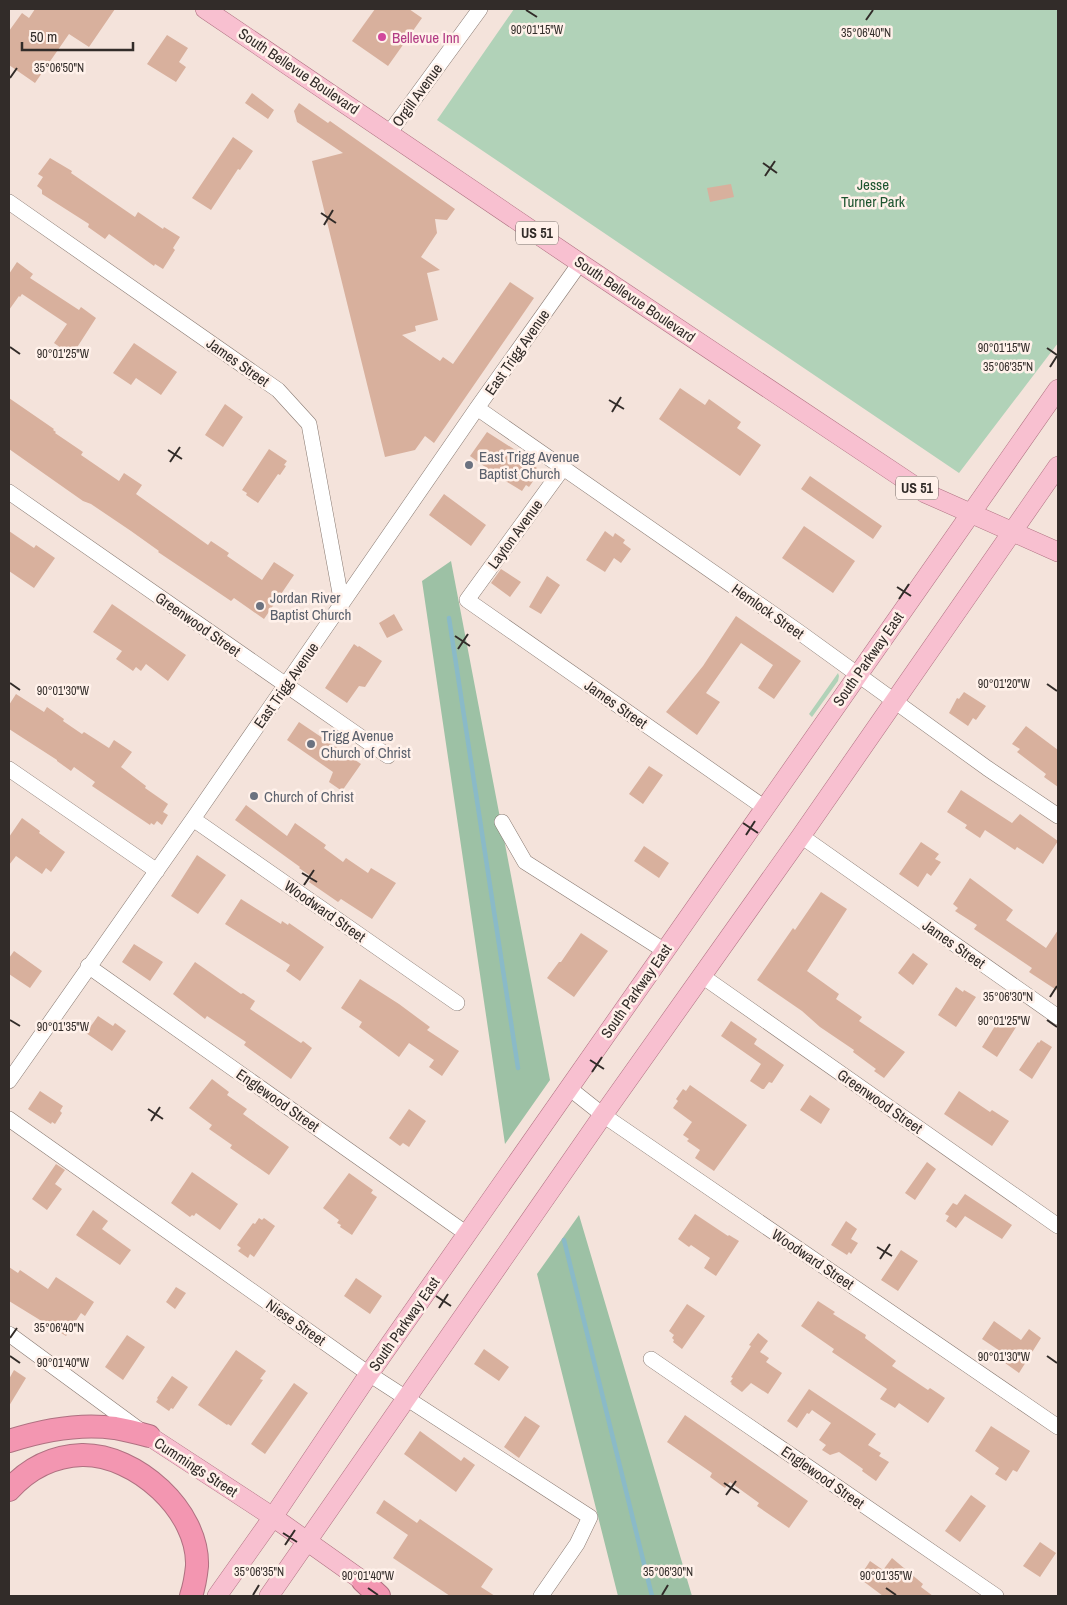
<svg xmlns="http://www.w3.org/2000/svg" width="1067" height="1605" font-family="'Archivo Narrow',sans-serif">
  <rect width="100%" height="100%" fill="#f4e3db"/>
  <path fill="#b1d2b8" d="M514 9H1058V343L959 473 437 120Z
    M838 673 839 676 838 681 812 717 809 714Z"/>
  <path fill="#9dc1a5" d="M451 561 550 1080 505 1144 422 581Z
    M579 1215 692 1596H618L537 1274Z"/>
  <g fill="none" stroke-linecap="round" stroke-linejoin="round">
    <path stroke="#8abac8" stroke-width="4.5" d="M449 618 518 1068
      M564 1240 652 1596"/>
  </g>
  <path fill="#d8b09d" d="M35 9H115L89 47 69 34 35 83 9 65V31L22 13 29 18Z
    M375 9H409L422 18 388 66 352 41Z
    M167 35 188 48 179 62 186 67 176 82 147 64Z
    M252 93 274 110 268 119 245 103Z
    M299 103 328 123 330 121 455 209 447 220 435 219 437 233 421 257 440 270 427 273 438 320 415 326 416 331 402 335 440 361 443 357 453 364 510 282 534 298 434 443 425 436 415 450 385 457 312 161 343 153 297 122 294 111Z
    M233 137 253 151 240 170 238 169 211 210 192 198Z
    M50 158 72 171 71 173 135 217 138 212 163 229 164 227 180 237 173 248 175 250 163 269 155 264 154 266 109 234 105 239 88 227 89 224 42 194V190L37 186 43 177 38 174Z
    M731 184 734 197 710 202 707 188Z
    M17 262 33 274 30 278 79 310 81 307 96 318 76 349 75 348 71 355 54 343 67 324 22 294 20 297 19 296 9 310V274Z
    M134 343 177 372 161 395 136 378 131 385 113 373Z
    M680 388 705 405 709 399 741 422 737 428 761 445 740 476 659 419Z
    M9 398 54 429 53 430 56 432 55 433 83 452 81 455 119 481 124 473 142 485 136 494 208 545 211 541 229 553 227 556 262 580 274 562 294 575 264 619 234 598 231 601 158 552 159 551 131 531 91 504 83 501 9 449Z
    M225 404 243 417 223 447 205 435Z
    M487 432 520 453 519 454 537 468 533 475 536 477 529 487 526 485 522 491 502 479 470 456Z
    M269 449 287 461 284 465 286 466 280 475 278 474 258 503 246 495 247 493 242 490Z
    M810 476 882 526 873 539 801 489Z
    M444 494 486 525 471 546 429 515Z
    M804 526 855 561 833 593 782 558Z
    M9 531 34 548 36 545 55 558 34 588 9 571Z
    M605 531 613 537 615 533 625 540 623 543 631 549 621 563 614 558 605 572 586 560Z
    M501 569 521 582 510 597 491 583Z
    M547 576 560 585 541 614 529 607Z
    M112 604 186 655 168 681 146 664 141 671 136 667 133 671 116 659 122 651 93 632Z
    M394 614 403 630 387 638 379 623Z
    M736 616 801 661 774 699 758 688 773 665 741 643 706 693 720 702 697 735 666 712 703 666Z
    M354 644 358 647 359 646 382 661 365 687 359 686 347 703 325 688Z
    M964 692 986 706 976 720 973 718 968 726 949 713 957 698 959 699Z
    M16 694 44 712 47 707 64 719 63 721 82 734 84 732 109 748 114 740 132 752 121 767 146 786 145 788 168 804 163 812 168 815 162 825 157 821 154 825 151 823 150 825 92 786 95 782 74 767 71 771 57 761V760L9 729V705Z
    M299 722 361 764 342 791 329 782 333 772 287 740Z
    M1026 726 1058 750V787L1044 777 1046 774 1017 752 1020 749 1012 744Z
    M649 766 663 775 643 804 629 794Z
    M961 790 1012 823 1020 814 1058 841 1043 864 1017 847 1015 850 985 830 980 838 965 828 967 825 947 812Z
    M246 805 287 836 295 823 326 845 324 848 343 862 346 858 368 873 371 868 396 883 372 919 341 899 338 902 309 882 312 877 299 868 300 867 235 820Z
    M22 818 40 831 39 833 65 852 51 872 46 868 42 874 16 856 9 865V837Z
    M921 842 939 854 935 859 941 862 931 876 927 873 918 887 899 874Z
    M644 846 669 863 659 878 634 861Z
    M197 855 226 875 198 914 171 896Z
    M970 878 1013 910 1006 920 1046 948 1058 930V991L1029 972 1032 968 974 929 977 925 955 911 958 908 953 904Z
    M821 892 847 909 807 971 839 994 836 999 862 1017 859 1021 905 1052 884 1078 874 1071 876 1069 853 1052 854 1050 820 1027 802 1011 757 980 793 928 795 930Z
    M241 899 281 924 282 921 288 925 289 923 324 947 300 981 286 971 290 965 225 924Z
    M581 933 608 951 574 997 547 978 559 962H561Z
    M134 944 163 962 150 981 122 962Z
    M14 951 42 971 30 988 9 974V958Z
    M913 953 928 964 913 985 898 973Z
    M195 962 241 994 243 993 255 1001 250 1009 301 1043 303 1041 312 1048 291 1079 244 1045 246 1042 207 1016 205 1019 173 994Z
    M360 979 399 1004 430 1027 427 1030 459 1051 442 1076 429 1067 434 1060 409 1043 399 1057 359 1027 362 1022 341 1008Z
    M956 987 963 992 964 990 976 997 956 1027 938 1015Z
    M98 1016 113 1026 115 1023 126 1031 112 1051 86 1033Z
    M1008 1017 1018 1024 997 1057 982 1047 1000 1018 1005 1021Z
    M731 1021 757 1039 754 1044 784 1065 772 1083 769 1082 764 1089H762L750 1081 761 1064 721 1036Z
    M1041 1040 1052 1047 1032 1079 1019 1070 1038 1042 1039 1043Z
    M212 1079 229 1092 227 1095 247 1109 243 1114 289 1147 269 1175 230 1148 232 1145 209 1129 212 1125 189 1108Z
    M690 1085 747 1125 714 1171 695 1158 700 1150 687 1141 689 1139 683 1135 692 1122 673 1108 678 1101 676 1099 683 1089 686 1091Z
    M40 1091 63 1106 60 1111 62 1113 55 1124 52 1122 51 1124 28 1109Z
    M959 1091 990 1112 992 1110 1009 1121 992 1146 944 1114Z
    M810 1095 830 1109 821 1124 800 1110Z
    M409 1109 426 1121 409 1147 403 1143 400 1146 389 1138Z
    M927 1162 936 1169 915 1200 905 1193Z
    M56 1164 65 1170 55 1184 62 1189 47 1210 32 1199Z
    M192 1172 238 1204 220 1230 196 1213 194 1216 192 1215 190 1217 171 1203Z
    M349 1173 373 1190 371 1193 377 1197 352 1235 340 1227 341 1225 337 1223 339 1220 323 1208Z
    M965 1194 1012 1225 1002 1239 965 1216 956 1228 946 1221 949 1216 945 1214 953 1203 957 1205Z
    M93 1210 108 1221 102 1229 131 1250 120 1265 76 1235Z
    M695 1214 728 1236 729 1235 739 1241 716 1276 704 1268 710 1258 691 1245 689 1247 678 1239Z
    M259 1218 262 1220 264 1218 275 1226 254 1257 250 1254 248 1258 238 1251 241 1248 237 1245 253 1223 255 1224Z
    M846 1221 857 1229 851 1239 858 1243 851 1254 849 1252 847 1255 831 1245Z
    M901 1250 918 1261 898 1291 881 1280Z
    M9 1267 18 1273 20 1270 48 1289 56 1277 94 1302 85 1316 81 1313 66 1336 9 1301Z
    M356 1278 382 1296 370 1314 344 1296Z
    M176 1287 186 1293 175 1309 166 1302Z
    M818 1301 835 1312 833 1314 866 1335 865 1338 896 1361 892 1366 928 1390 930 1388 945 1398 928 1423 899 1403 895 1408 880 1399 887 1389 832 1352 834 1349 801 1326Z
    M687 1304 705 1316 682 1349 673 1342 674 1340 672 1338 674 1335 669 1331Z
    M994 1321 1021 1340 1029 1329 1041 1338 1019 1373 1005 1363 1009 1357 982 1339Z
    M758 1333 768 1341 760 1352 769 1358 766 1362 782 1373 768 1394 751 1383 742 1392 731 1384 732 1383 730 1382 733 1378 731 1377 751 1346 749 1345Z
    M127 1335 145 1347 123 1380 105 1367Z
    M484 1349 509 1367 499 1381 474 1364Z
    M236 1350 266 1371 260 1379 263 1380 231 1426 228 1424 227 1425 198 1405Z
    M14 1370 26 1378 9 1406V1379Z
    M172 1376 188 1387 173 1409 171 1408 169 1411 156 1402 158 1399 157 1398Z
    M294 1383 308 1393 265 1454 251 1444Z
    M809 1389 876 1434 868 1445 881 1453 879 1456 889 1462 876 1481 862 1471 863 1469 839 1452 830 1455 822 1450 826 1445 819 1440 831 1423 812 1410 809 1414 807 1413 797 1428 787 1421Z
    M685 1415 808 1501 789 1528 757 1506 759 1503 730 1482 725 1488 710 1477 712 1473 667 1442Z
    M525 1416 540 1426 519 1458 504 1447Z
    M991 1426 1030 1451 1017 1472 1013 1470 1006 1481 995 1474 999 1468 975 1451Z
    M420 1431 461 1461 464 1457 475 1465 456 1492 404 1454Z
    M971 1495 986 1506 960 1542 945 1531Z
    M384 1500 417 1523 420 1519 493 1569 481 1587 495 1596H450L393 1558 408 1535 376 1513Z
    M1040 1542 1056 1553 1040 1577 1023 1566Z
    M892 1558 923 1584 921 1587 933 1596H883L859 1578 870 1561 883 1570Z"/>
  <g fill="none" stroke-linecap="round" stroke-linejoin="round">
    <defs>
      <path id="minor" d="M390 132 480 9
        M9 202 278 390 309 424 342 604
        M477 408 799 632 987 768 1058 816
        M563 468 467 600 765 808
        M9 492 388 756
        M9 769 157 871
        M193 819 457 1003
        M502 822 525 862 665 951
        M801 836 1058 1017
        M88 966 467 1234
        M702 976 1058 1226
        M9 1081 193 819 477 408 580 263
        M569 1088 603 1115 1058 1427
        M9 1119 369 1374 590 1517 577 1544 541 1596
        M9 1334 141 1431
        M651 1359 996 1596"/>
      <path id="major" d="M205 9 580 263 925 493 1058 552
        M149 1436 273 1517 363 1581
        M217 1596 273 1517 369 1374 1058 389
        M269 1596 603 1115 801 836 1058 466"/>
      <path id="highway" d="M9 1441C43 1430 79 1423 115 1428 126 1430 138 1433 149 1436
        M9 1490C28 1469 53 1456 82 1455 136 1454 199 1511 197 1566 196 1576 194 1587 191 1596
        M363 1581 379 1596"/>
    </defs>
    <use href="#minor" stroke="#887971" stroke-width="16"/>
    <use href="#major" stroke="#af7181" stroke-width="20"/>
    <use href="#highway" stroke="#af7181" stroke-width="24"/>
    <use href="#minor" stroke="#fff" stroke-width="15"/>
    <use href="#major" stroke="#f8c0d0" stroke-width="19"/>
    <use href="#highway" stroke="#f396b1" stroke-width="22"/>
  </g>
  <path fill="none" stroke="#322c29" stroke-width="2" d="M526 10 537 17M866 20 873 10M10 78 17 68M763 163 777 173M765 176 775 161M321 213 336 223M324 225 333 210M10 347 20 354M1047 348 1057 355M1050 367 1057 356M609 400 624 409M612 412 621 397M168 450 182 459M170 462 180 447M897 587 911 596M899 599 909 584M455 636 470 646M458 649 468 634M10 683 20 690M1047 684 1057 691M743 823 758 833M746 835 755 821M302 873 317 882M304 885 314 870M1050 997 1057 986M10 1020 20 1026M1047 1020 1057 1027M590 1060 604 1069M592 1072 602 1057M148 1109 163 1119M151 1121 160 1107M877 1247 892 1256M880 1259 890 1244M436 1296 451 1306M439 1308 448 1294M10 1338 17 1328M10 1356 20 1363M1047 1356 1057 1363M724 1483 739 1493M726 1495 736 1481M283 1533 297 1542M285 1545 295 1530M368 1588 378 1595M886 1588 896 1595M253 1595 259 1585M662 1595 668 1585"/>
  <circle fill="#d1479c" stroke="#fff1ea" stroke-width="2" cx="382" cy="37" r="5"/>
  <g fill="#6b7280" stroke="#fff1ea" stroke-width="2">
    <circle cx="469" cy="465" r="5"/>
    <circle cx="260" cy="606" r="5"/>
    <circle cx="311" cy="744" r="5"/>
    <circle cx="254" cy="796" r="5"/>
  </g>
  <g text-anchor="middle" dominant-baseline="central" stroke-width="5" stroke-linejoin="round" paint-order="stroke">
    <g fill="#fff1ea" stroke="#706763" stroke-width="1">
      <rect x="516" y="221.5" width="42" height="23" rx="4"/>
      <rect x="896" y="476.5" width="42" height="23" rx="4"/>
    </g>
    <g font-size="14" font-weight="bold" fill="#322c29">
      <text x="537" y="233">US 51</text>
      <text x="917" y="488">US 51</text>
    </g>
    <g font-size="15" fill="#b23c85" stroke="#fff1ea" text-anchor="start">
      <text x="392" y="37">Bellevue Inn</text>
    </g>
    <g font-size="15" fill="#322c29" stroke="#fff1ea">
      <text transform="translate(299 71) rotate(34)">South Bellevue Boulevard</text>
      <text transform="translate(417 95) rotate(-54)">Orgill Avenue</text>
      <text transform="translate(635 299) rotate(34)">South Bellevue Boulevard</text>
      <text transform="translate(517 352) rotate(-55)">East Trigg Avenue</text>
      <text transform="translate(238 362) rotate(35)">James Street</text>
      <text transform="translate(515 534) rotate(-54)">Layton Avenue</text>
      <text transform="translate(768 611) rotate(35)">Hemlock Street</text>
      <text transform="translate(198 624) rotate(35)">Greenwood Street</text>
      <text transform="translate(868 659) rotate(-55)">South Parkway East</text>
      <text transform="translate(286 685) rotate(-55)">East Trigg Avenue</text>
      <text transform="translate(616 704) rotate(35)">James Street</text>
      <text transform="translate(325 911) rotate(35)">Woodward Street</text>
      <text transform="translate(954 944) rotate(35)">James Street</text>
      <text transform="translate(636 991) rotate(-55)">South Parkway East</text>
      <text transform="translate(278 1100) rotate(35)">Englewood Street</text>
      <text transform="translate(880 1101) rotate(35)">Greenwood Street</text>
      <text transform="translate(813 1259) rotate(34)">Woodward Street</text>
      <text transform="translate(296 1322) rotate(35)">Niese Street</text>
      <text transform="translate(404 1324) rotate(-55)">South Parkway East</text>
      <text transform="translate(196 1467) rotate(33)">Cummings Street</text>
      <text transform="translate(823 1477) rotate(35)">Englewood Street</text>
    </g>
    <g font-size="15" fill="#1e5530" stroke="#fff1ea">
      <text x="873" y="184">Jesse<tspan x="873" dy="17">Turner Park</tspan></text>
    </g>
    <g font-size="15" fill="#5b616d" stroke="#fff1ea" text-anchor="start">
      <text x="479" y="456">East Trigg Avenue<tspan x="479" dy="17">Baptist Church</tspan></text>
      <text x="270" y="597">Jordan River<tspan x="270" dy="17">Baptist Church</tspan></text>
      <text x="321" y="735">Trigg Avenue<tspan x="321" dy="17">Church of Christ</tspan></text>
      <text x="264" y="796">Church of Christ</text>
    </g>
  </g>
  <g font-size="12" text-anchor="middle" fill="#322c29" stroke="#fff1ea" stroke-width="5" stroke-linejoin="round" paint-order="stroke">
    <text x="537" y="34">90°01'15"W</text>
    <text x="866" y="37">35°06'40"N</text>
    <text x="59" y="72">35°06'50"N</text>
    <text x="1004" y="352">90°01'15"W</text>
    <text x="63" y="358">90°01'25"W</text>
    <text x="1008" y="371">35°06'35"N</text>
    <text x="1004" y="688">90°01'20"W</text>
    <text x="63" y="695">90°01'30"W</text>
    <text x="1008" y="1001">35°06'30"N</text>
    <text x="1004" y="1025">90°01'25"W</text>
    <text x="63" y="1031">90°01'35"W</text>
    <text x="59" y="1332">35°06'40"N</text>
    <text x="1004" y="1361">90°01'30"W</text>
    <text x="63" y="1367">90°01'40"W</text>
    <text x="259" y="1576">35°06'35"N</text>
    <text x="668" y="1576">35°06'30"N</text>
    <text x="368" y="1580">90°01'40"W</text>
    <text x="886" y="1580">90°01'35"W</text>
  </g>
  <rect width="1067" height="1605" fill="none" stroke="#322c29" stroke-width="20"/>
  <path d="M22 42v8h111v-8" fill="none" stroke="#322c29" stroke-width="2.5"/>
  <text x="30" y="42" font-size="15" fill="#322c29" stroke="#fff1ea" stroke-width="4" paint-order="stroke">50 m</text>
</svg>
